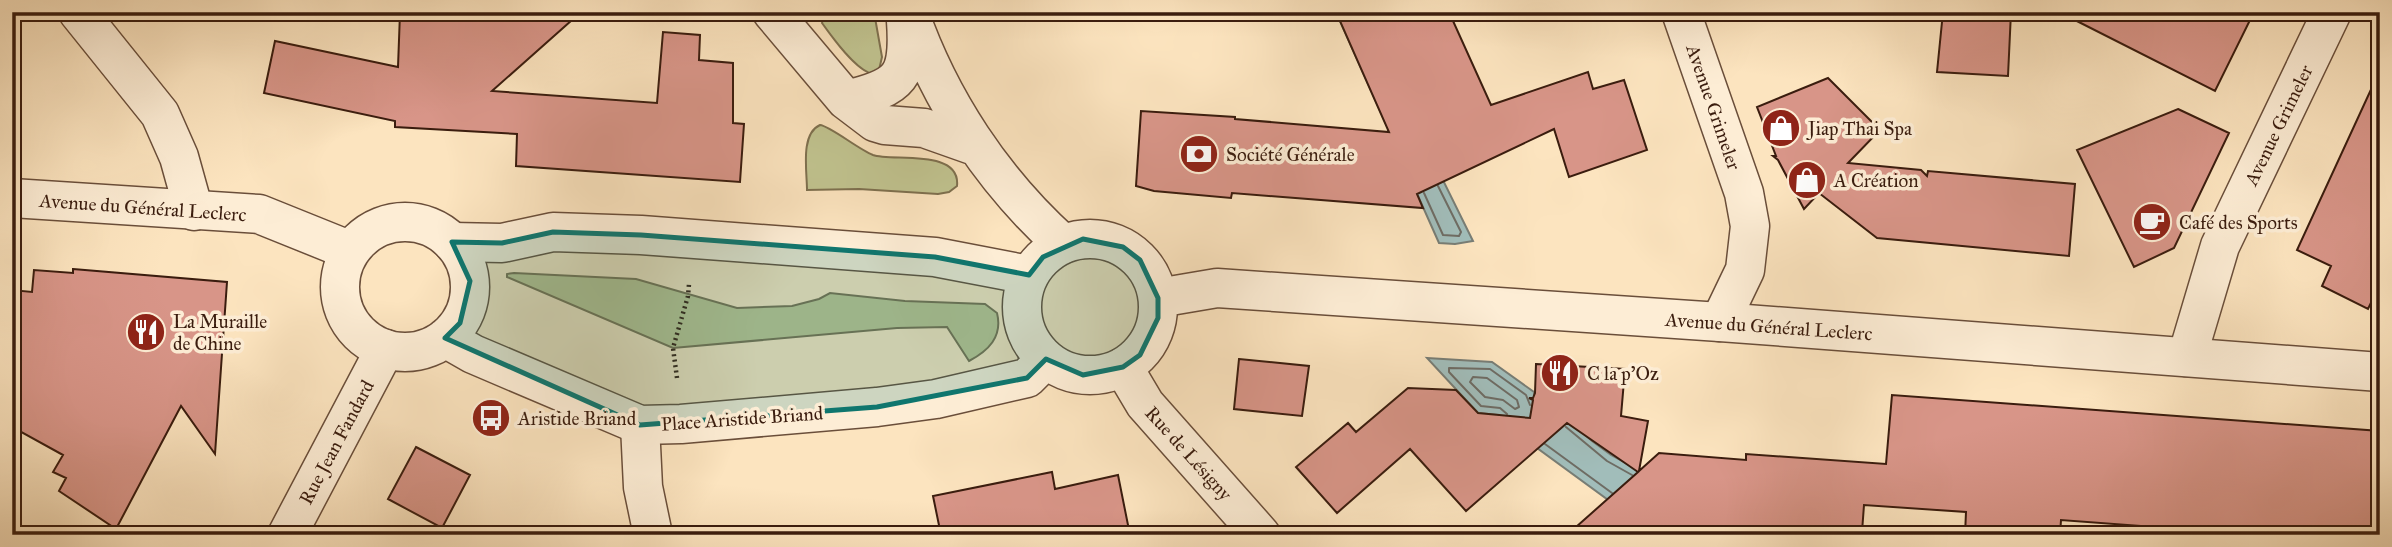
<svg xmlns="http://www.w3.org/2000/svg" width="2392" height="547" font-family="'IM FELL Great Primer',serif">
  <style>
    .green { fill: #c1c490; stroke: #7e704f; stroke-width: 2 }
    .water { fill: #a1bdba; stroke: #787d75; stroke-width: 2 }
    .lines { fill: none; stroke-linecap: round; stroke-linejoin: round }
    .shore { stroke: #6e6c64; stroke-width: 2 }
    .building { fill: #d89588; stroke: #3a1c0e; stroke-width: 2 }
    .minor-casing { stroke: #6a4e3a; stroke-width: 41 }
    .tertiary-casing { stroke: #6a4e3a; stroke-width: 41 }
    .path { stroke: #3a1c0e; stroke-width: 4.5; stroke-dasharray: 2 3.5; stroke-linecap: butt }
    .minor { stroke: #fdedd5; stroke-width: 38 }
    .tertiary { stroke: #fdedd5; stroke-width: 38 }
    .marked { fill: #0f766e; fill-opacity: 0.2; stroke: #0f766e; stroke-width: 5; stroke-linejoin: round }
    .labels { text-anchor: middle; stroke-width: 7; stroke-linejoin: round; paint-order: stroke }
    .street-label { font-size: 19px; fill: #3a1c0e; stroke: #fdedd5 }
    .poi-label { font-size: 19px; fill: #3a1c0e; stroke: #fdedd5; text-anchor: start }
  </style>
  <rect width="100%" height="100%" fill="#fce4bf"/>
  <filter id="stains"><feTurbulence type="fractalNoise" baseFrequency=".00286" numOctaves="4"/><feColorMatrix values="0 0 0 0 .2 0 0 0 0 .09 0 0 0 0 .02 0 0 0 .5 -.17"/></filter>
  <radialGradient id="worn" r=".72"><stop offset=".6" stop-color="#630" stop-opacity="0"/><stop offset="1" stop-color="#630" stop-opacity=".3"/></radialGradient>
  <!-- green -->
  <path class="green" d="M855,12h19l8,45 -3,13 -6,4c-17,-3 -41,-37 -51,-51l1,-4 20,-1z
    M820,125c10,1 38,24 53,30 19,7 88,-7 84,31l-8,6 -11,2 -79,-5 -52,1c0,-19 -7,-56 13,-65z
    M514,273l122,6 101,29 55,-2 27,-7 11,-6 75,8 80,3 12,9c6,24 -9,38 -28,48l-22,-34 -50,1 -224,20 -166,-71v-3z"/>
  <!-- water -->
  <path class="water" d="M1336,12h24l113,229 -18,3 -16,-1z
    M1427,358l65,4 42,30v8l15,2 43,39 19,14 28,15 76,65h-59l-138,-101 -20,-19 -20,-2z"/>
  <g class="lines">
    <!-- shore -->
    <path class="shore" d="M1424,193l19,42 16,1 2,-4 -23,-46
      M1473,377l14,1 30,22 2,7 -4,2 -12,-9 -18,-3 -15,-15z
      M1507,414l-7,-6 -19,-2 -32,-34v-4l41,1 36,26 4,10
      M1566,427l41,34 25,14
      M1545,444l67,49"/>
  </g>
  <!-- building -->
  <path class="building" d="M523,12h58l-89,79 165,12 6,-71 37,3 -1,25 34,3v60l11,1 -4,58 -224,-16 1,-32 -122,-7v-6l-131,-28 11,-52 123,26 2,-54 115,6z
    M1336,12h113l42,93 97,-33 5,17 31,-9 23,70 -78,27 -15,-48 -137,65 6,14 -191,-15 -1,5 -77,-7 -18,-5 5,-75 94,6v2l154,13z
    M1943,12h68l-3,64 -71,-4z
    M2059,12h195l-39,79z
    M2380,70v214l-12,25 -46,-23 9,-20 -34,-16z
    M1828,78l52,52 -32,33 73,7 6,6 1,-5 147,13 -6,72 -192,-18 -58,-45 -15,16 -26,-49 -5,-4h3l-19,-49z
    M2178,109l51,24 -55,115 -40,19 -57,-117z
    M73,269l154,13 -12,172 -34,-48 -65,123 -57,-38 7,-13 -13,-6 10,-17 -51,-28v-137l20,2 2,-22 39,3z
    M1239,359l70,7 -7,50 -68,-7z
    M1536,364l89,5 -4,47 27,5 -9,50 20,-18 87,7v-6l140,10 6,-69 488,36v104h-118l-201,-15 -1,15h-95l1,-23 -102,-7 -2,27 -89,-6 -1,9h-205l71,-63 -71,-49 -101,88 -56,-62 -73,64 -41,-46 52,-44 8,9 52,-44 48,2 22,23 52,5 3,-18 -4,-2h4l2,-5z
    M416,447l54,28 -28,53 -54,-29z
    M1052,472l3,17 63,-14 12,60h-189l-8,-39z"/>
  <g class="lines">
    <!-- minor casing -->
    <g class="minor-casing">
      <path id="minor" d="M78,12l82,102 19,43 15,54
        M772,12l74,88 29,22 10,3 39,3 51,18
        M909,12c31,89 84,169 154,232
        M1681,12l63,181 6,33 -5,44 -25,52
        M846,100c55,-13 64,-23 60,-79
        M452,242l50,1 51,-11 88,3 294,22 94,18
        M2187,357l33,-111 112,-234
        M1123,367l22,37 116,131
        M640,425l3,62 10,48
        M287,535l98,-186"/>
    </g>
    <!-- tertiary casing -->
    <g class="tertiary-casing">
      <path id="tertiary" d="M12,198l247,16 92,37
        M340 287a65 65 0 1 1 130 0a65 65 0 1 1-130 0Z
        M1022 307a68 68 0 1 1 136 0a68 68 0 1 1-136 0Z
        M1158,298l59,-10 503,34 660,50
        M445,338l28,16 167,71 41,-1 196,-17 59,-8 91,-21 19,-19"/>
    </g>
    <!-- path -->
    <path class="path" d="M677,378l-4,-30 15,-52 1,-12"/>
    <!-- minor -->
    <use href="#minor" class="minor"/>
    <!-- tertiary -->
    <use href="#tertiary" class="tertiary"/>
  </g>
  <!-- marked area -->
  <path class="marked" d="M553,232l88,3 294,22 94,18 14,-18 40,-18 40,8 17,13 18,38v20l-18,37 -17,12 -40,8 -37,-16 -19,19 -150,29 -237,18 -195,-87 15,-15 10,-42 -18,-39 50,1z"/>
  <!-- icons -->
  <defs>
    <g id="shop-disc" transform="scale(2.0125)"><circle r="9.5" fill="#8f2418" stroke="#fdedd5"/><path d="M-5-2.5h2.3a2.7 3.5 0 0 1 5.4 0H5L5.5 6h-11ZM-1.5-2.5h3a1.5 2.3 0 0 0-3 0Z" fill="#fff"/></g>
    <g id="bank-disc" transform="scale(2.0125)"><circle r="9.5" fill="#8f2418" stroke="#fdedd5"/><path d="M-6-4H6V4H-6ZM0-2.3a2.3 2.3 0 1 0 0 4.6a2.3 2.3 0 1 0 0-4.6Z" fill="#fff"/></g>
    <g id="cafe-disc" transform="scale(2.0125)"><circle r="9.5" fill="#8f2418" stroke="#fdedd5"/><path d="M-5.5-4.5H6V0H3Q3 3.5 0 3.5H-2.5Q-5.5 3.5-5.5 0ZM3-3.2v2h1.7v-2ZM-6 4.5H4V6H-6Z" fill="#fff"/></g>
    <g id="restaurant-disc" transform="scale(2.0125)"><circle r="9.5" fill="#8f2418" stroke="#fdedd5"/><path d="M-5-6h1v4h1v-4h1v4h1v-4h1v5L-1.5 .5V6h-2V.5L-5-1ZM5-6V6H3V1.5H1.5Q1.5-4 5-6Z" fill="#fff"/></g>
    <g id="bus-disc" transform="scale(2.0125)"><circle r="9.5" fill="#8f2418" stroke="#fdedd5"/><path d="M-5-6H5V4H4V6H2V4H-2V6H-4V4H-5ZM-3.5-4V0h7V-4ZM-3.5 1.2v1.5H-2V1.2ZM2 1.2v1.5H3.5V1.2Z" fill="#fff"/></g>
  </defs>
  <g fill-rule="evenodd">
    <use href="#shop-disc" x="1781" y="128"/>
    <use href="#bank-disc" x="1199" y="154"/>
    <use href="#shop-disc" x="1807" y="180"/>
    <use href="#cafe-disc" x="2152" y="222"/>
    <use href="#restaurant-disc" x="146" y="332"/>
    <use href="#restaurant-disc" x="1560" y="373"/>
    <use href="#bus-disc" x="491" y="418"/>
  </g>
  <g class="labels">
    <!-- street labels -->
    <g class="street-label">
      <text transform="translate(1714 107) rotate(71)" y="7">Avenue Grimeler</text>
      <text transform="translate(2278 125) rotate(-64)" y="7">Avenue Grimeler</text>
      <text transform="translate(143 207) rotate(4)" y="7">Avenue du Général Leclerc</text>
      <text transform="translate(1769 326) rotate(4)" y="7">Avenue du Général Leclerc</text>
      <text transform="translate(742 418) rotate(-4)" y="7">Place Aristide Briand</text>
      <text transform="translate(336 442) rotate(-62)" y="7">Rue Jean Fandard</text>
      <text transform="translate(1189 453) rotate(48)" y="7">Rue de Lésigny</text>
    </g>
    <!-- poi labels -->
    <g class="poi-label">
      <text x="1808" y="135">Jiap Thai Spa</text>
      <text x="1226" y="161">Société Générale</text>
      <text x="1834" y="187">A Création</text>
      <text x="2179" y="229">Café des Sports</text>
      <text x="173" y="328">La Muraille<tspan x="173" dy="22">de Chine</tspan></text>
      <text x="1587" y="380">C la p'Oz</text>
      <text x="518" y="425">Aristide Briand</text>
    </g>
  </g>
  <!-- margin -->
  <rect width="2392" height="547" fill="none" stroke="#fce4bf" stroke-width="42"/>
  <rect x="14" y="14" width="2364" height="519" fill="none" stroke="#3a1c0e" stroke-width="3.5"/>
  <rect x="21" y="21" width="2350" height="505" fill="none" stroke="#3a1c0e" stroke-width="2"/>
  <rect width="100%" height="100%" filter="url(#stains)"/>
  <rect width="100%" height="100%" fill="url(#worn)"/>
</svg>
